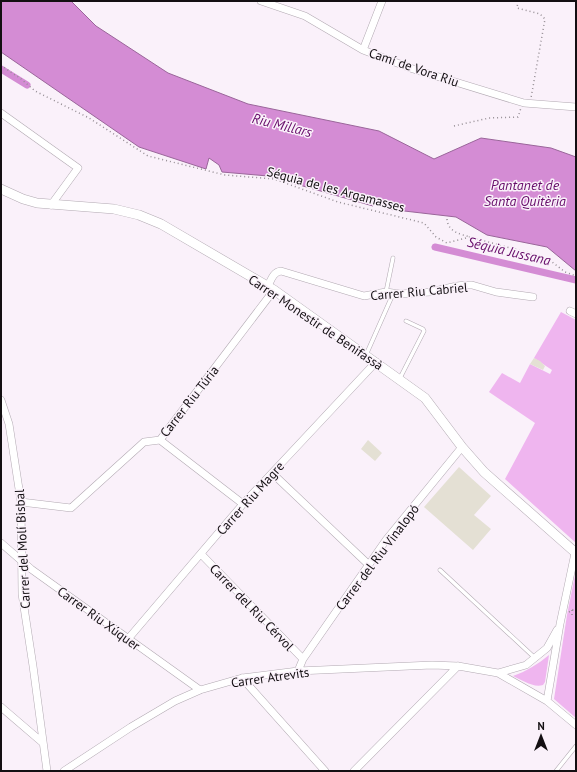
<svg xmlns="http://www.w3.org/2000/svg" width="577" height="772" font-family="'PT Sans',sans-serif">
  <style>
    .green { fill: #efb5ef }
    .water { fill: #d48cd4; stroke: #9a669a }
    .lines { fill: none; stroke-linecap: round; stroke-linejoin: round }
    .canal { stroke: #d48cd4; stroke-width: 7 }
    .building { fill: #e4e0d4 }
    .service-casing { stroke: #b2a9b2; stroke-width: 4.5 }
    .minor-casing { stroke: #b2a9b2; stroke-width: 8 }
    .tertiary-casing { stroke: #b2a9b2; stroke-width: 10 }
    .path { stroke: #958e94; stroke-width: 1.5; stroke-dasharray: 1 3; stroke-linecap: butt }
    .service { stroke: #fff; stroke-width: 3.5 }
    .minor { stroke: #fff; stroke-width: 7 }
    .tertiary { stroke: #fff; stroke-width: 9 }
    .labels { text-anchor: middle; stroke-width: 3; stroke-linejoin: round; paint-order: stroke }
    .street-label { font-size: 13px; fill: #130f12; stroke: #faf1fa }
    .water-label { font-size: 14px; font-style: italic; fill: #660c69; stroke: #faf1fa }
  </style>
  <rect width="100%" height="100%" fill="#faf1fa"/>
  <!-- green -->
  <path class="green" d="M561,312l15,8v223l-71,-64 30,-56 -46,-31 13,-19 18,10 10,-19 20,10 2,-4 -18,-12z
    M576,570v148l-22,-19 13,-84z
    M549,655l-4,27 -2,3c-10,3 -21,-5 -30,-9 14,-5 25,-12 36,-21z"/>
  <!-- water -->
  <path class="water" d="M1,1h70l25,25 72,47 80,31 131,27 55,28 47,-21 70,10 25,9v114l-29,-24 -60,-12 -31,-18 -69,-8 -4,-8h-5l-5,5 -105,-30 -46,-4 -3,-7 -10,-7 -3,11 -67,-22 -138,-95z"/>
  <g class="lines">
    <!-- canal -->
    <path class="canal" d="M1,69l26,16
      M435,247l141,33"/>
  </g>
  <!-- building -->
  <path class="building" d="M534,358l6,3 5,5 -2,4 -13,-6z
    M368,440l14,13 -7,8 -14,-12z
    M459,467l32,29 -17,19 17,14 -18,21 -49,-43z"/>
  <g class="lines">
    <!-- service casing -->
    <g class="service-casing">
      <path id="service" d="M386,292l7,-34
        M366,355l27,-61
        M400,378l24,-47 -1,-2 -17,-8
        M440,570l95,88
        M556,771l20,-25"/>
    </g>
    <!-- minor casing -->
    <g class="minor-casing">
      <path id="minor" d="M261,1l44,15 58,34 50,19 111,34 52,4
        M363,50l19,-49
        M1,113l77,55 -27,37
        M268,286c3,-6 5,-14 13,-15l83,25 22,-4 14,2 30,-2 27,-6 8,-1h7l24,7 37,5
        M570,311l6,3
        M1,400l8,24 12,78 1,92 11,72 14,105
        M160,440l83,64
        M272,473l97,92
        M21,502l50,6 73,-66 16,-2 114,-150
        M1,543l30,26 169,121
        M201,554l102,105
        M128,639l115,-135 133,-142
        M298,671l5,-12 83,-119 76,-93
        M498,673l28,-8 21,-17 10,-18
        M242,678l83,93
        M547,701l13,-77 15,-71
        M1,707l42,36
        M64,771l67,-44 44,-26 25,-11 42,-12 56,-7 134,-6 26,1 40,7 49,28 29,24
        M354,771l104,-105"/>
    </g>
    <!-- tertiary casing -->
    <g class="tertiary-casing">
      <path id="tertiary" d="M1,189l22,10 14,4 77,6 25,6 22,9 113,66 151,108 37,49 22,25 92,81"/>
    </g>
    <!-- path -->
    <path class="path" d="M518,1l-1,7 23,6 5,5 -14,79
      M1,65l11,8 8,5 15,13 54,27 59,38 77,19 49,4 64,23 86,21 12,14 11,6 23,-6 77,21 18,14 11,4
      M454,126l35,-8 29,-1 3,-9
      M447,219c1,13 13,15 23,18
      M572,610v5h4
      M569,612l7,-4"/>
    <!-- service -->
    <use href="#service" class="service"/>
    <!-- minor -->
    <use href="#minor" class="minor"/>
    <!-- tertiary -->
    <use href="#tertiary" class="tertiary"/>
  </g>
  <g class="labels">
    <!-- street labels -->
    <g class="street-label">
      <text transform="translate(414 67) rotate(19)" y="5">Camí de Vora Riu</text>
      <text transform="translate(336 189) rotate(15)" y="5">Séquia de les Argamasses</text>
      <text transform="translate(419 291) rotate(-5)" y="5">Carrer Riu Cabriel</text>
      <text transform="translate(316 322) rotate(34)" y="5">Carrer Monestir de Benifassà</text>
      <text transform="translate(189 401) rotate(-52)" y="5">Carrer Riu Túria</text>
      <text transform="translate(250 498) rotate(-48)" y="5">Carrer Riu Magre</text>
      <text transform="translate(22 549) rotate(-93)" y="5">Carrer del Molí Bisbal</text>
      <text transform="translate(377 557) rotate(-53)" y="5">Carrer del Riu Vinalopó</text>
      <text transform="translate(252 607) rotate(46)" y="5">Carrer del Riu Cérvol</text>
      <text transform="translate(99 618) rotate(36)" y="5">Carrer Riu Xúquer</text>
      <text transform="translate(270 677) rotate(-8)" y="5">Carrer Atrevits</text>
    </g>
    <!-- water labels -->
    <g class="water-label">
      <text transform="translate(282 125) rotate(14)" y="5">Riu Millars</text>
      <text x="525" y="190">Pantanet de<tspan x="525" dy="16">Santa Quitèria</tspan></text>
      <text transform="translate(509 251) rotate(13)" y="5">Séquia Jussana</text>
    </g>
  </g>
  <!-- border -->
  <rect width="577" height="772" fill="none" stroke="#130f12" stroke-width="4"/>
  <!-- north arrow -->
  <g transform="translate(541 736)" stroke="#faf1fa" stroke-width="3" paint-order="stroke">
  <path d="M0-3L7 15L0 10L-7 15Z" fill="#130f12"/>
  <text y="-6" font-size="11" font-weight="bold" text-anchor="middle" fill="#130f12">N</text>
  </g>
</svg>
